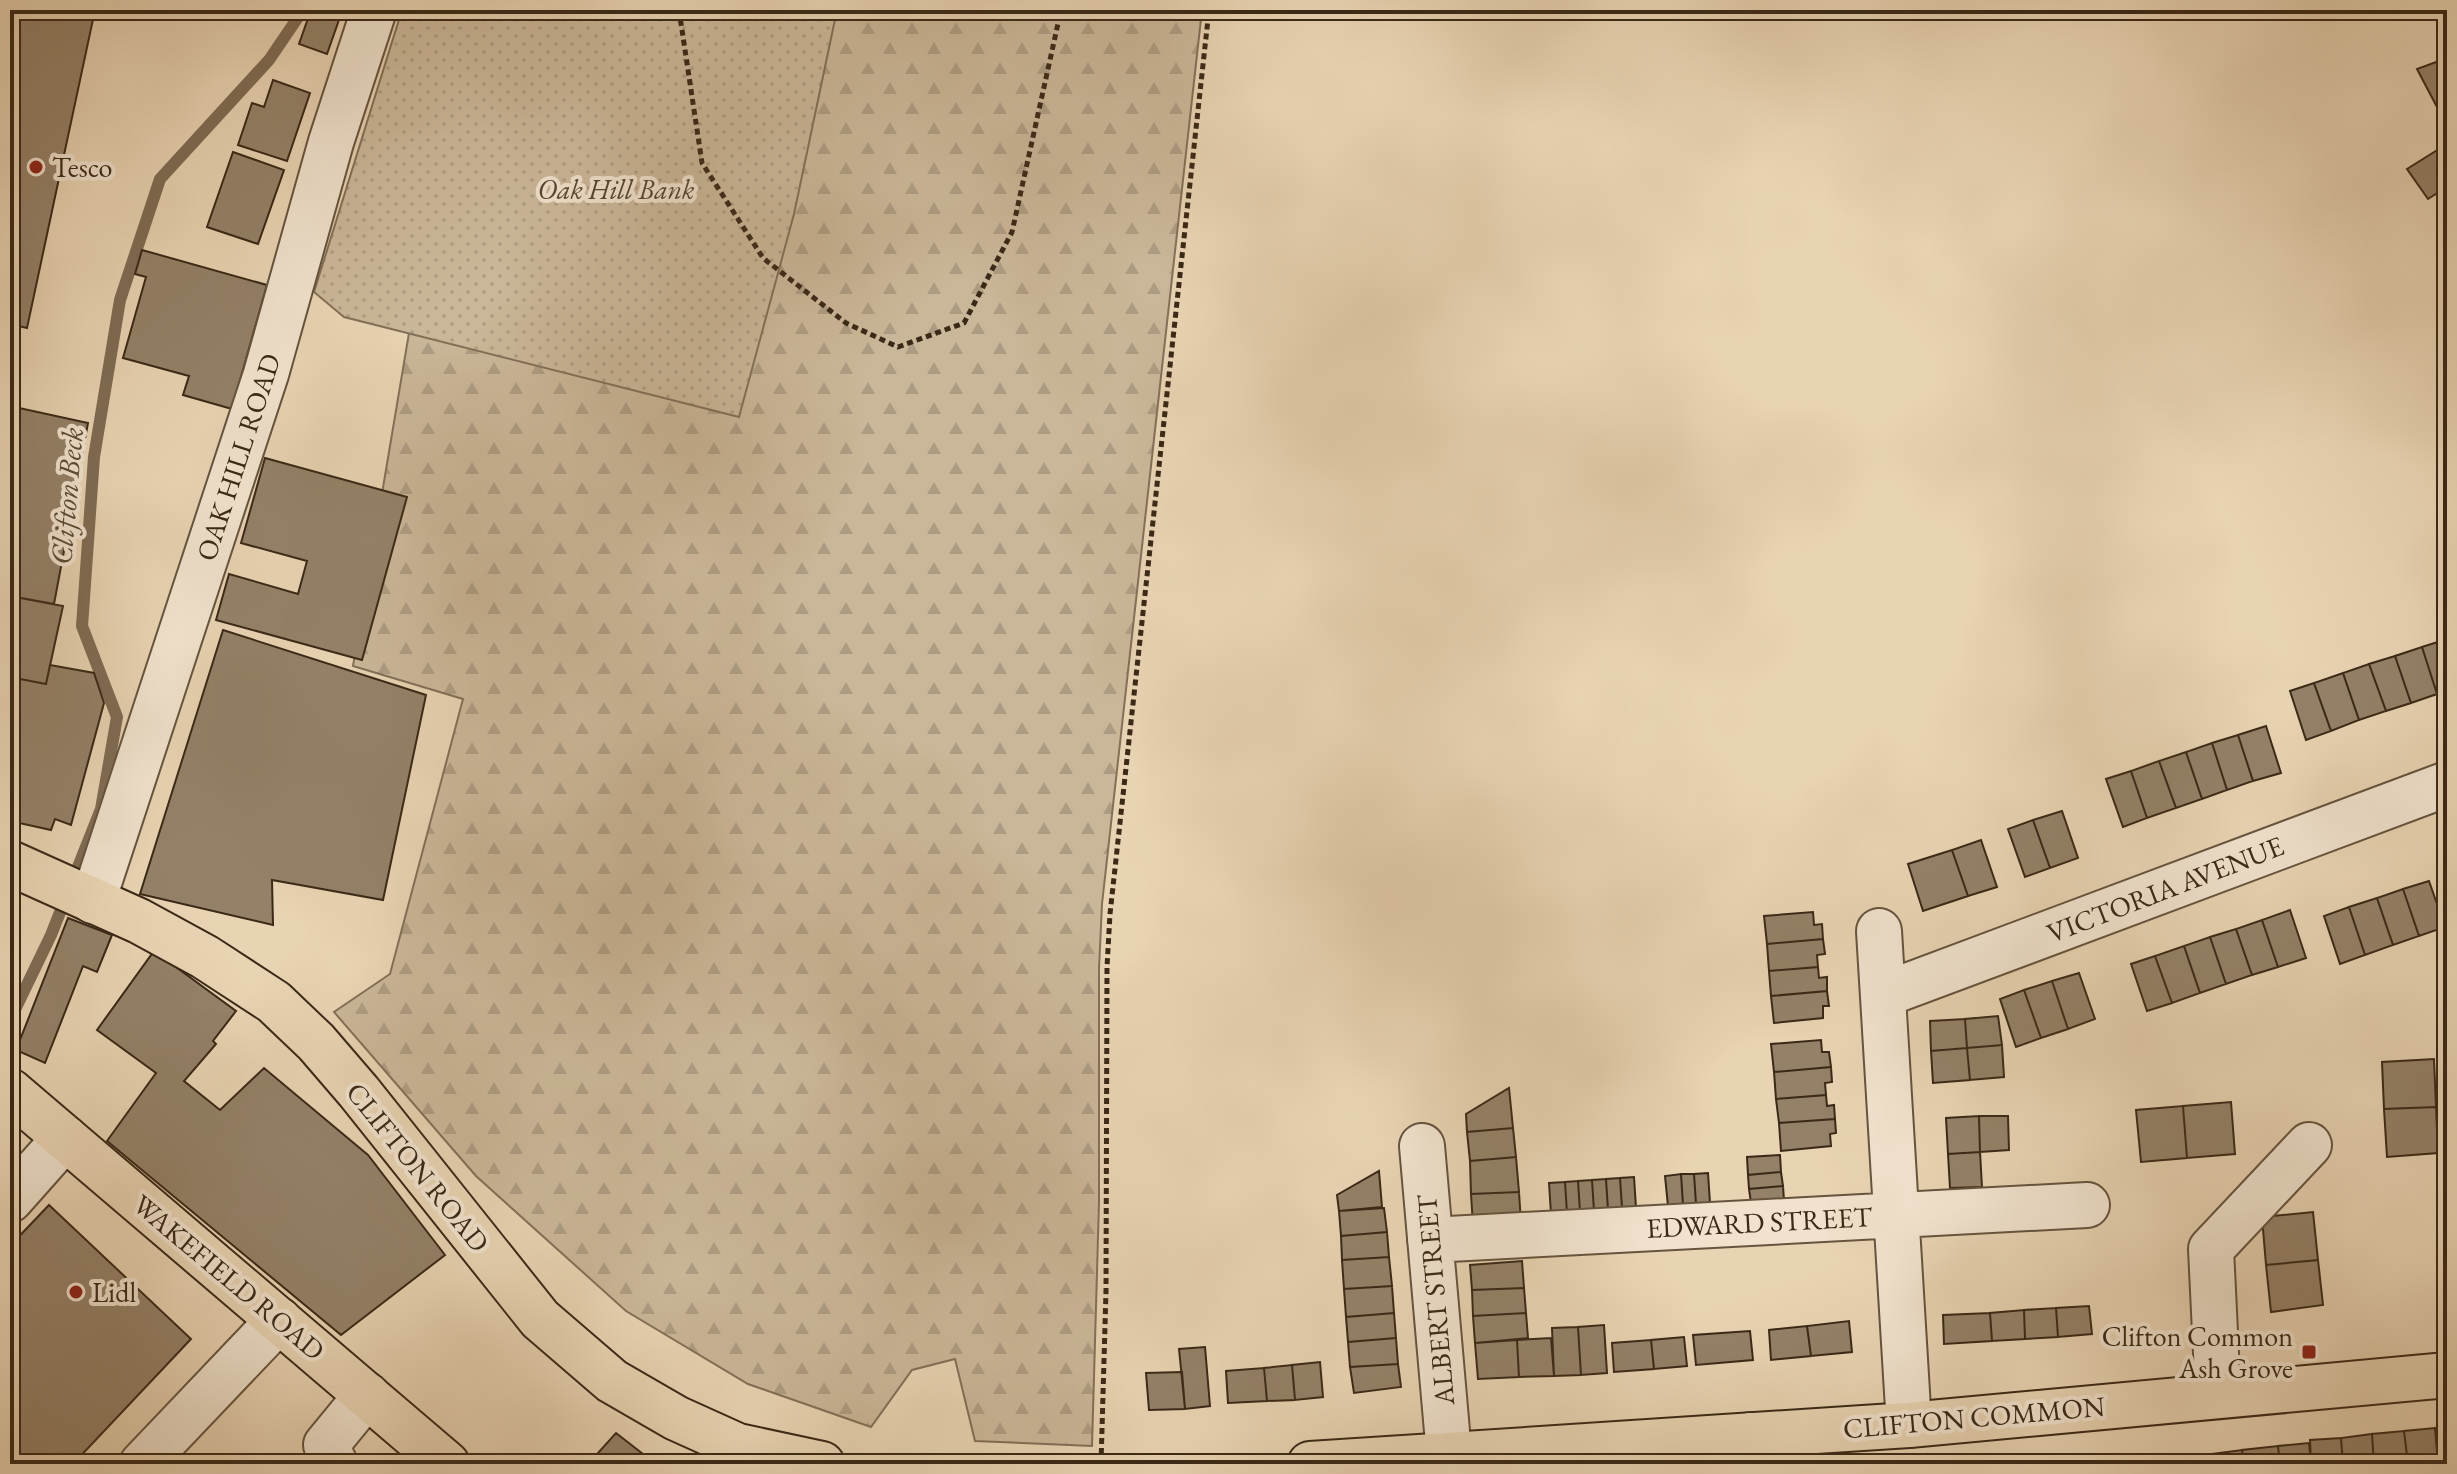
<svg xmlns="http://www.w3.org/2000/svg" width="2457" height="1474" font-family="'EB Garamond',serif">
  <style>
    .forest { fill: url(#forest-firs); stroke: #827058; stroke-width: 2 }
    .park { fill: url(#park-dots); stroke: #827058; stroke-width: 2 }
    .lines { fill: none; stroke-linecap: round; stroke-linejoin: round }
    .stream { stroke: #7f6c54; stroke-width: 12 }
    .building { fill: #948168; stroke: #3a2917; stroke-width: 2 }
    .minor-casing { stroke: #66543e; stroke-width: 48 }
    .major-casing { stroke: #3a2917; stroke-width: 48 }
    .path { stroke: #3a2917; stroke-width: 5; stroke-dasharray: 6 4; stroke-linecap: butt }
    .minor { stroke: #f0e2cd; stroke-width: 44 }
    .major { stroke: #e8d3b2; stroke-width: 44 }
    .poi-dot { fill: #8f2418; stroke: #f0e2cd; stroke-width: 3 }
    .labels { text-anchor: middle; stroke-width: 8; stroke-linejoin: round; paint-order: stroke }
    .poi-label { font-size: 28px; fill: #3a2917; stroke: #f0e2cd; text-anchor: start }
    .park-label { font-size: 28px; font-style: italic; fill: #574531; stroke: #f0e2cd }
    .street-label { font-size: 28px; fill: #3a2917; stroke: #f0e2cd }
    .water-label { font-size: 30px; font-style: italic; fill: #5c4b36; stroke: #f0e2cd }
  </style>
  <defs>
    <pattern id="forest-firs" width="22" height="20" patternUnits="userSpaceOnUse" patternTransform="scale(2)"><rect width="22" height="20" fill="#cab698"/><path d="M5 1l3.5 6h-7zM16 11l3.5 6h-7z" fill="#ae9c82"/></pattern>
    <pattern id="park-dots" width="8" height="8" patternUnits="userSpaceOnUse" patternTransform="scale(2)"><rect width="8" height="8" fill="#cab698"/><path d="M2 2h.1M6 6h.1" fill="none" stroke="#ae9c82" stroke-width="1.8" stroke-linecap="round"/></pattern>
  </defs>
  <rect width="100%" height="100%" fill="#e8d3b2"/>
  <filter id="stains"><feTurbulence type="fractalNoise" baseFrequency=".0025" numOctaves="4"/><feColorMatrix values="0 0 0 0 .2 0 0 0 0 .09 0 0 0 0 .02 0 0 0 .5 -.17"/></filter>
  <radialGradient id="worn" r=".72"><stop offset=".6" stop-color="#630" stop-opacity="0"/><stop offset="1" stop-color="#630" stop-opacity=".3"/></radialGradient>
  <!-- forest -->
  <path class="forest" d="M514,10h688l-100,894 -3,65v233l-7,244 -117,-5 -20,-82 -43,11 -41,57 -123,-43 -122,-73 -150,-135 -142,-164 56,-38 73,-275 -110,-33 56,-333z"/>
  <!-- park -->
  <path class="park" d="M402,10h435l-43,204 -55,203 -395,-100 -30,-25z"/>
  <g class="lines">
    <!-- stream -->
    <path class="stream" d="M10,1020l41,-85 50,-126 16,-92 -35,-91 12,-169 26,-157 40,-121 109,-119 34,-50"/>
  </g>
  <!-- building -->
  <path class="building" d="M10,10h85l-68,318 -17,-4z
    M311,10l29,7 -13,37 -28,-10z
    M2447,58v68l-30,-57z
    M273,80l37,13 -23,68 -49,-16 14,-42 12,4z
    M2447,144v43l-19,12 -21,-30z
    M233,152l51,18 -26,74 -51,-17z
    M142,250l125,35 -35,124 -49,-14 6,-19 -66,-18 23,-81 -11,-3z
    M10,406l78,17 -34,181 -44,-8z
    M265,458l142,39 -45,163 -146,-40 13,-46 69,20 9,-33 -66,-18z
    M10,596l53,10 -17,78 -36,-7z
    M223,630l203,65 -43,205 -111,-20 1,45 -133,-31z
    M2447,639v52l-10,3 -15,-47z
    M2422,647l15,47 -26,9 -16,-47z
    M2395,656l16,47 -25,8 -17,-47z
    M2369,664l17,47 -27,9 -16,-47z
    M50,665l44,8 10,30 -33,122 -16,-6 -4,11 -41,-9v-144l36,7z
    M2343,673l16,47 -28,11 -17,-48z
    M2314,683l17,48 -25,9 -16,-49z
    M2266,726l15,47 -28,8 -15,-46z
    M2238,735l15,46 -26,9 -15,-47z
    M2212,743l15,47 -25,9 -16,-47z
    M2186,752l16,47 -26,9 -17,-47z
    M2159,761l17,47 -29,10 -16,-47z
    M2131,771l16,47 -24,9 -17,-48z
    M2062,811l16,47 -28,10 -17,-48z
    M2033,820l17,48 -25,9 -17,-48z
    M1981,840l16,47 -29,9 -16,-46z
    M1952,850l16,46 -45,15 -15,-47z
    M2429,881l16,46 -26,9 -16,-47z
    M2403,889l16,47 -26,9 -16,-47z
    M2377,898l16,47 -28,10 -16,-48z
    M2349,907l16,48 -25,9 -16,-48z
    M2290,910l16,48 -28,9 -16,-47z
    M1813,912l1,13 8,-1 1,15 -56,5 -3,-28z
    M68,918l44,17 -15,37 -14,-6 -38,97 -29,-13z
    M2262,920l16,47 -26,8 -16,-46z
    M2236,929l16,46 -26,9 -16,-47z
    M2210,937l16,47 -26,9 -16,-47z
    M1823,939l2,15 -8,1 1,12 -49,4 -2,-27z
    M2184,946l16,47 -28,10 -17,-47z
    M154,951l82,60 -23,30 3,3 -32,37 36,29 44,-42 104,87 77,100 -104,80 -234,-194 49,-68 -59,-43z
    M2155,956l17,47 -25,8 -16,-47z
    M1818,967l1,11 8,-1v14l-56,5 -2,-25z
    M2079,973l16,46 -27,10 -16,-48z
    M2052,981l16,48 -27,9 -17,-48z
    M2024,990l17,48 -25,9 -16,-48z
    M1827,991l2,15h-6v12l-49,5 -3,-27z
    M1998,1016l4,29 -35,3 -2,-29z
    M1965,1019l2,29 -36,3 -1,-30z
    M1821,1040l1,12h7l2,15 -57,5 -3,-28z
    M2002,1045l2,32 -34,3 -3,-32z
    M1967,1048l3,32 -37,3 -2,-32z
    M2434,1059l2,48 -52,2 -2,-47z
    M1831,1067l1,15 -7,1 1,12 -50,4 -2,-27z
    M1509,1088l4,40 -46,4 -1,-18z
    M1826,1095l1,11 7,-1 1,14 -56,4 -3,-24z
    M2231,1102l4,52 -48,4 -4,-52z
    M2183,1106l4,52 -46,4 -5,-52z
    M2436,1107l2,46 -51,4 -3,-48z
    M1979,1116h29l1,34 -29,2z
    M1979,1116l1,36 -32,2 -2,-36z
    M1835,1119l1,14 -6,1 1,12 -50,5 -2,-28z
    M1513,1128l3,29 -46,4 -3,-29z
    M1980,1152l2,35 -32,1 -2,-34z
    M1780,1155l1,17 -33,3 -1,-18z
    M1516,1157l3,35 -48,2 -1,-33z
    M1379,1171l3,36 -43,4 -2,-16z
    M1781,1172l2,14 -34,3 -1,-14z
    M1708,1173l2,30 -14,1 -2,-30z
    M1681,1174h13l2,30 -13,1z
    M1681,1174l2,31 -15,1 -3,-30z
    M1634,1177l2,31h-14l-2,-30z
    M1620,1178l2,30 -14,2 -2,-31z
    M1606,1179l2,31 -14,1 -2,-31z
    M1592,1180l2,31 -14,1 -2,-31z
    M1578,1181l2,31 -13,1 -2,-31z
    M1565,1182l2,31 -16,1 -2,-31z
    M1783,1186l1,14 -33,3 -2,-14z
    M1519,1192l2,31 -48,2 -2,-31z
    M49,1205l142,134 -118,125h-63v-218z
    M1384,1208l3,24 -46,4 -2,-25z
    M2313,1212l5,48 -52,5 -4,-48z
    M1387,1232l2,25 -47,3 -1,-24z
    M1389,1257l3,29 -48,3 -2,-29z
    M2318,1260l5,45 -52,7 -5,-47z
    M1522,1261l2,27 -52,2 -2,-25z
    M1392,1286l2,27 -48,4 -2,-28z
    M1524,1288l2,25 -53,3 -1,-26z
    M2089,1306l3,28 -34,3 -2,-29z
    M2056,1308l2,29 -33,2 -1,-29z
    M2024,1310l1,29 -33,2 -2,-28z
    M1394,1313l2,25 -48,4 -2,-25z
    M1526,1313l2,25 -53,5 -2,-27z
    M1990,1313l2,28 -48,3 -1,-29z
    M1849,1321l3,31 -41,4 -4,-30z
    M1604,1325l3,48 -26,2 -3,-48z
    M1807,1326l4,30 -40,4 -2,-30z
    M1578,1327l3,48 -27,1 -2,-48z
    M1750,1331l3,29 -57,5 -3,-30z
    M1684,1337l3,29 -33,3 -3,-29z
    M1396,1338l2,26 -48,3 -2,-25z
    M1551,1338l3,38 -35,1 -2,-37z
    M1517,1340l2,37 -41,2 -3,-36z
    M1651,1340l3,29 -40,3 -2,-29z
    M1205,1347l5,59 -25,3 -6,-60z
    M1320,1362l3,35 -28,3 -3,-35z
    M1398,1364l3,23 -47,6 -4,-26z
    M1292,1365l3,35 -28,1 -3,-33z
    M1264,1368l3,33 -39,2 -2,-32z
    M1182,1372l3,37 -36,1 -3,-37z
    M2447,1427v37h-9l-3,-36z
    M2435,1428l3,36h-30l-4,-33z
    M2404,1431l4,33h-34l-2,-30z
    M616,1433l36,28 4,-6 11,9h-79z
    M2372,1434l2,30h-31l-2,-26z
    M2341,1438l2,26h-32l-1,-24z
    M2309,1443l2,21h-31l-2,-18z
    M2278,1446l2,18h-36l-2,-14z
    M2242,1450l2,14h-48l-1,-8z"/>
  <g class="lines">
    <!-- minor casing -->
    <g class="minor-casing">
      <path id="minor" d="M93,901l173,-527 65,-232 43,-132
        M1879,931l30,494
        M1883,995l564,-211
        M1422,1146l27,308
        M10,1200l55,-62
        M1430,1240l657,-35
        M2218,1395l-7,-146 98,-104
        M1751,1435l10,22 9,7
        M142,1464l137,-144
        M335,1464l-9,-19 41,-50"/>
    </g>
    <!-- major casing -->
    <g class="major-casing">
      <path id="major" d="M10,863l129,58 66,36 69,45 42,40 43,50 181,227 72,62 64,37 62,28 84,18
        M10,1091l437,373
        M1310,1464l599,-39 538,-50"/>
    </g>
    <!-- path -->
    <path class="path" d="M679,10l23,153 61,95 83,65 52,24 66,-24 48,-91 49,-222
      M1101,1464l5,-173 1,-324 3,-53 99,-904"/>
    <!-- minor -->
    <use href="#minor" class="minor"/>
    <!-- major -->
    <use href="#major" class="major"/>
  </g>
  <!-- markers -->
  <g class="poi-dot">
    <circle cx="36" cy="167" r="8"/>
    <circle cx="76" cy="1292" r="8"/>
    <rect x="2301" y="1344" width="16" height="16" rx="4"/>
  </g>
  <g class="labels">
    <!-- poi labels -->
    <g class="poi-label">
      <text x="52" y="177">Tesco</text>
      <text x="92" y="1302">Lidl</text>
      <text x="2293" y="1346" text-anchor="end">Clifton Common<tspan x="2293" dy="32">Ash Grove</tspan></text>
    </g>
    <!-- park labels -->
    <g class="park-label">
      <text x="616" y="199">Oak Hill Bank</text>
    </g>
    <!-- street labels -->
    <g class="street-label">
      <text transform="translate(238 457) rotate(-72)" y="10">OAK HILL ROAD</text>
      <text transform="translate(2165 889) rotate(-21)" y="10">VICTORIA AVENUE</text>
      <text transform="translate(418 1167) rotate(51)" y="10">CLIFTON ROAD</text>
      <text transform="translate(1759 1222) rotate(-3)" y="10">EDWARD STREET</text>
      <text transform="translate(229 1277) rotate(40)" y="10">WAKEFIELD ROAD</text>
      <text transform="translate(1435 1300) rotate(-95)" y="10">ALBERT STREET</text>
      <text transform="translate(1974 1417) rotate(-5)" y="10">CLIFTON COMMON</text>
    </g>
    <!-- water labels -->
    <g class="water-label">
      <text transform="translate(67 496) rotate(-85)" y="10">Clifton Beck</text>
    </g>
  </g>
  <!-- margin -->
  <rect width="2457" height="1474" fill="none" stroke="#e8d3b2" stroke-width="40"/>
  <rect x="12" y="12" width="2433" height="1450" fill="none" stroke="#3a2917" stroke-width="4"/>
  <rect x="20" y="20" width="2417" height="1434" fill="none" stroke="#3a2917" stroke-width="2"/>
  <rect width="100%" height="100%" filter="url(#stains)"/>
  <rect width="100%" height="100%" fill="url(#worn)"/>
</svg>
